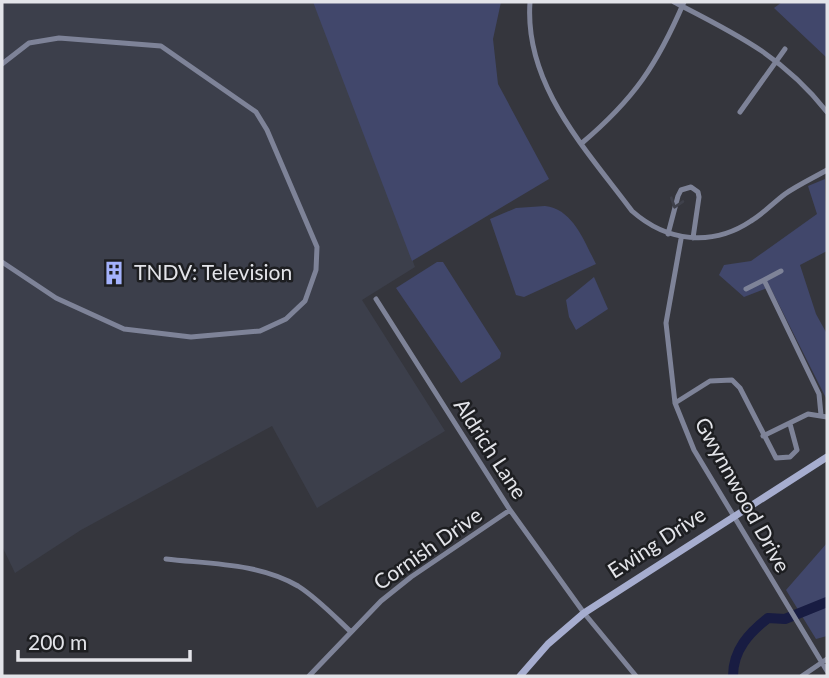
<svg xmlns="http://www.w3.org/2000/svg" width="829" height="678" font-family="Lato,sans-serif">
  <style>
    .built { fill: #3c3f4b }
    .green { fill: #41476b }
    .lines { fill: none; stroke-linecap: round; stroke-linejoin: round }
    .river { stroke: #181c42; stroke-width: 10 }
    .street { stroke: #7e8398; stroke-width: 5 }
    .secondary { stroke: #a6adcf; stroke-width: 7 }
    .oneway { stroke: #3f414b }
    .labels { text-anchor: middle; stroke-width: 5; stroke-linejoin: round; paint-order: stroke }
    .poi-label { font-size: 21px; fill: #e3e4e9; stroke: #1d1e21; text-anchor: start }
    .street-label { font-size: 21px; fill: #e3e4e9; stroke: #1d1e21 }
  </style>
  <rect width="100%" height="100%" fill="#35363d"/>
  <!-- built -->
  <path class="built" d="M2,2h311l43,100 59,165 -53,33 83,131 -128,77 -45,-82 -191,104 -66,43 -13,-27z"/>
  <!-- green -->
  <path class="green" d="M313,2h188l-8,37 5,45 51,95 -137,82z
    M782,2h45v56l-53,-50z
    M825,179l2,72 -27,14 16,49 11,20v66l-57,-113 -26,10 -25,-22 5,-10 27,-4 66,-47 -9,-28z
    M545,206c28,3 39,35 51,58l-72,33 -8,-2 -26,-76 26,-11z
    M437,262h6l58,91 -1,5 -39,25 -65,-95z
    M594,277l14,32 -32,21 -7,-13 -3,-17z
    M827,543v93l-11,3 -30,-49z"/>
  <g class="lines">
    <!-- river -->
    <path class="river" d="M733,676c0,-26 16,-43 35,-58l17,1 42,-17"/>
    <!-- street -->
    <path class="street" d="M530,2c-6,83 56,147 102,209 35,31 80,36 119,10 12,-7 22,-18 34,-27 13,-9 28,-16 42,-24
      M674,2c62,32 109,54 153,110
      M2,64l27,-21 30,-5 102,8 95,66 11,18 50,117 -1,23 -11,31 -19,18 -26,12 -69,6 -67,-8 -68,-31 -54,-36
      M740,112l45,-63
      M582,143c52,-44 75,-78 102,-141
      M668,234l10,-38 3,-6 10,-3 7,5 1,5 -6,41
      M681,239l-15,84 9,80 19,47 133,221
      M781,271l-17,9 55,114 2,21
      M746,289l18,-9
      M376,299l134,211 74,103 52,63
      M675,403l35,-22 22,-1 8,8 36,70 14,-1 7,-7 -7,-26
      M763,436l45,-22 19,3
      M166,559c43,5 93,4 132,27 19,12 36,30 53,46
      M309,676l72,-75 30,-24 99,-67
      M802,676l25,-17"/>
    <!-- secondary -->
    <path class="secondary" d="M520,676l28,-32 36,-31 243,-156"/>
  </g>
  <!-- one-way arrows -->
  <defs><path id="oneway-chevron" d="M-2-3.5L2.5 0L-2 3.5" fill="none" stroke-width="1.6" stroke-linecap="round" stroke-linejoin="round" transform="scale(1.75)"/></defs>
  <use class="oneway" href="#oneway-chevron" transform="translate(676 203) rotate(108)"/>
  <!-- icons -->
  <defs>
    <g id="building-bare" transform="scale(1.89)"><path d="M-4-6H4V6H1V3H-1V6H-4ZM-2.5-4.3h1.7v1.8h-1.7ZM.8-4.3h1.7v1.8H.8ZM-2.5-1h1.7V.8h-1.7ZM.8-1h1.7V.8H.8Z" fill="#a4b2fc" stroke="#1d1e21" stroke-width="2.5" paint-order="stroke"/></g>
  </defs>
  <g fill-rule="evenodd">
    <use href="#building-bare" x="114" y="273"/>
  </g>
  <g class="labels">
    <!-- poi labels -->
    <g class="poi-label">
      <text x="134" y="280">TNDV: Television</text>
    </g>
    <!-- street labels -->
    <g class="street-label">
      <text transform="translate(490 449) rotate(57)" y="7">Aldrich Lane</text>
      <text transform="translate(742 495) rotate(61)" y="7">Gwynnwood Drive</text>
      <text transform="translate(657 543) rotate(-33)" y="7">Ewing Drive</text>
      <text transform="translate(428 549) rotate(-35)" y="7">Cornish Drive</text>
    </g>
  </g>
  <!-- border -->
  <rect width="829" height="678" fill="none" stroke="#e3e4e9" stroke-width="7"/>
  <!-- scale -->
  <path d="M18 650v10h172v-10" fill="none" stroke="#e3e4e9" stroke-width="3.5"/>
  <text x="28" y="650" font-size="21" fill="#e3e4e9" stroke="#1d1e21" stroke-width="5" paint-order="stroke">200 m</text>
</svg>
